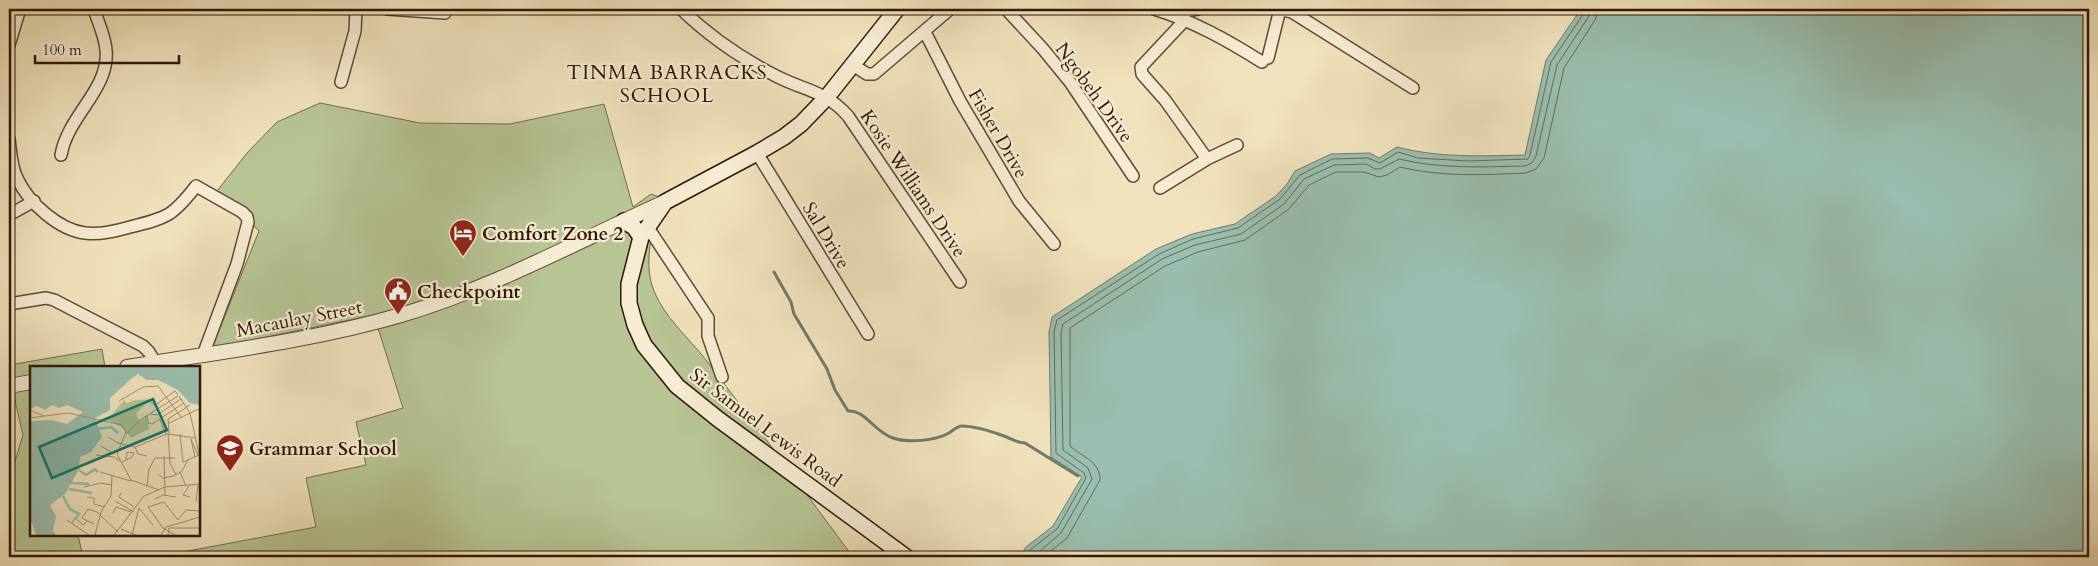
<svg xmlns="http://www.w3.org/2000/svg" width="2098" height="566" font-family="Cardo,serif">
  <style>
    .green { fill: #b7c493; stroke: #746e4c }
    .water { fill: #9abeaf; stroke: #707b6b }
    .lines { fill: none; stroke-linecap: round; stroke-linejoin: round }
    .shore { stroke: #656a5a; stroke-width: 1 }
    .stream { stroke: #707b6b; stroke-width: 3 }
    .minor-casing { stroke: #604a34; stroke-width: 14 }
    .tertiary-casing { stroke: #604a34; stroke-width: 16 }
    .secondary-casing { stroke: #301706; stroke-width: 18 }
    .minor { stroke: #f5ecd3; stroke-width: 11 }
    .tertiary { stroke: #f5ecd3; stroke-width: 14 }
    .secondary { stroke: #f5ecd3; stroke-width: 15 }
    .labels { text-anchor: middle; stroke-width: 4.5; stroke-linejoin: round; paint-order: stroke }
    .street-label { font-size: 19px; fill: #301706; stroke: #f5ecd3 }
    .poi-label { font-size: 19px; font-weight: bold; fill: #301706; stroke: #f5ecd3; text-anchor: start }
    .neighbourhood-label { font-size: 20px; letter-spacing: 1px; fill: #301706; stroke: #f5ecd3 }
    .inset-river { fill: none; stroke: #9abeaf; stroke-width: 2.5 }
    .inset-road { fill: none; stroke: #a39173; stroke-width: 1 }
    .view { fill: #0f766e; fill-opacity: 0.15; stroke: #0f766e; stroke-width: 2.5 }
    .inset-edge { fill: none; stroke: #301706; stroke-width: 2.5 }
  </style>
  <rect width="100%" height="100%" fill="#f0e2bc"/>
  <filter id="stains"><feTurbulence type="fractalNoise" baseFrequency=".004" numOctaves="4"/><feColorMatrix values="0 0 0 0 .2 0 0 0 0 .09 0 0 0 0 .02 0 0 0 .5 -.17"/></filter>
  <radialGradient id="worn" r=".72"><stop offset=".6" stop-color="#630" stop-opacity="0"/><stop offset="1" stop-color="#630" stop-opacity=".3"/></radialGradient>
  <!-- green -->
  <path class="green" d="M320,103l100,20 90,1 94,-20 29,103 18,-13 9,3c-6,29 -18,65 -6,94 11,27 34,46 52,69 50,65 98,131 147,197h-697l160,-30 -10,-49 60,-13 -10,-43 47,-14 -29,-93 -162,33 47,-117 -42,-40 30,-38 30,-31z
    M102,349l3,18h-74v168h47l5,22h-74v-76l14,-46 -14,-60v-10z"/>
  <!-- water -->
  <path class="water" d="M1581,9h508v548h-1069l6,-10 27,-21 29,-49 -31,-20 -2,-125 3,-15 104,-68 36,-15 43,-10 41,-28 11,-12 8,-13 36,-17 39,-1 9,5 18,-11c42,11 85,9 128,8l21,-95z"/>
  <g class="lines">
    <!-- shore -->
    <path class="shore" d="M1026,557l4,-7 27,-21 29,-51 -2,-5 -28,-20 -2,-121 3,-12 102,-66 34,-15 45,-11 42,-29 20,-24 32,-16 36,-1 12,5 18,-11 20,6 50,3 60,-2 2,-4 21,-93 33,-49v-4
      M1033,557l28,-24 31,-54 -4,-11 -25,-18 -2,-117 2,-9 99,-65 33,-14 46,-11 43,-30 20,-25 30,-14 32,-1 9,5h5l19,-10c41,10 84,8 126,7l7,-3 4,-7 21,-91 32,-49 2,-7
      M1043,557l24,-19 33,-58c0,-19 -18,-23 -30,-34v-118l95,-62 33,-14 47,-12 44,-31 20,-24 27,-13h28l15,5 8,-2 13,-8c41,10 84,8 126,6l10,-4 8,-11 20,-90 31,-48 3,-11"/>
    <!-- stream -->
    <path class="stream" d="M774,272l17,30 3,12 33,55 8,21 13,21c17,-2 26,21 45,27 15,5 42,3 56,-5 5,-3 8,-7 13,-7 11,0 31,6 42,10 8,3 13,7 21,7l53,33"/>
    <!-- minor casing -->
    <g class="minor-casing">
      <path id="minor" d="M387,9l58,4
        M681,9c29,28 61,50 97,68 28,14 48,14 70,39l112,166
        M1006,9l37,40 27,33 63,94
        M1154,9c39,12 73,31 108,53
        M1277,9l15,3 121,76
        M1172,13l26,-4
        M1185,20l-44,47 1,7 23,26 42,59
        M925,32l35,69 59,100 35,43
        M9,45l11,-36
        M1268,58l12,-49
        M853,65l14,9h7l76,-65
        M341,82l14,-51 1,-22
        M9,139c2,14 2,29 9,41 11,23 41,50 67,53 16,2 30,-2 45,-6 37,-9 43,-11 66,-41l46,26 5,5 1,5 -11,42 -34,91
        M757,153l111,181
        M61,155c7,-40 49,-66 45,-105 -1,-14 -8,-28 -12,-41
        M1160,188l47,-29 30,-14
        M9,215l25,-14
        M647,226l61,92v18l14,41
        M9,304l37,-6 8,2 89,46 6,6 6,10"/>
    </g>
    <!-- tertiary casing -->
    <g class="tertiary-casing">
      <path id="tertiary" d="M127,367c91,-15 185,-26 274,-52 92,-27 177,-74 264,-113
        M9,386l22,-4"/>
    </g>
    <!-- secondary casing -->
    <g class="secondary-casing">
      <path id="secondary" d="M897,9l-70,88 -26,27 -17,13 -27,16 -92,49 -24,35 -12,47v19l6,22 9,20 33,41 41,33 188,138
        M624,221l10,6 7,10"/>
    </g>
    <!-- minor -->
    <use href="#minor" class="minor"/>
    <!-- tertiary -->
    <use href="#tertiary" class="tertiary"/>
    <!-- secondary -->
    <use href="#secondary" class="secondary"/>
  </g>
  <!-- icons -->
  <defs>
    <g id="hotel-pin" transform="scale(1.4375)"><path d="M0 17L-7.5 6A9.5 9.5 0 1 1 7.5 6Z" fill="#8f2418" stroke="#f5ecd3"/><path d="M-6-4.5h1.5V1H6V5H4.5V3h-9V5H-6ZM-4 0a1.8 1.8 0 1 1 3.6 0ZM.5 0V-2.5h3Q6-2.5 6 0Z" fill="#fff"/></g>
    <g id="civic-pin" transform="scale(1.4375)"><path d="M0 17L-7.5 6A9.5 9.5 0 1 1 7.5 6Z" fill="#8f2418" stroke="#f5ecd3"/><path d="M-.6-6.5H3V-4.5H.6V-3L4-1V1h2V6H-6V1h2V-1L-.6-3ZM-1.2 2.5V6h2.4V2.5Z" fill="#fff"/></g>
    <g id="school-pin" transform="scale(1.4375)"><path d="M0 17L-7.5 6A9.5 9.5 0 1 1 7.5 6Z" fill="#8f2418" stroke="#f5ecd3"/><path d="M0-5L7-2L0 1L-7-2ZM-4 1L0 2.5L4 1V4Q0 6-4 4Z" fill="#fff"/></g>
  </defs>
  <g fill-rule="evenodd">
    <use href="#hotel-pin" x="463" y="233"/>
    <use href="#civic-pin" x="398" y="291"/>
    <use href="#school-pin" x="230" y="448"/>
  </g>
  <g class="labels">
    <!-- street labels -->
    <g class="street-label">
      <text transform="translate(1095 92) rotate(54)" y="7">Ngobeh Drive</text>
      <text transform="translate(999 133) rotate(60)" y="7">Fisher Drive</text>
      <text transform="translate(914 183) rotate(56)" y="7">Kosie Williams Drive</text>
      <text transform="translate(827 235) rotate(59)" y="7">Sal Drive</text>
      <text transform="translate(299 318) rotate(-11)" y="7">Macaulay Street</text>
      <text transform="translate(766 427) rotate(37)" y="7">Sir Samuel Lewis Road</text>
    </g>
    <!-- poi labels -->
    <g class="poi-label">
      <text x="482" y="240">Comfort Zone 2</text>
      <text x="417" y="298">Checkpoint</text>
      <text x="249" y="455">Grammar School</text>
    </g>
    <!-- neighbourhood labels -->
    <g class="neighbourhood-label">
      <text x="667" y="79">TINMA BARRACKS<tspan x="667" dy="23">SCHOOL</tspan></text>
    </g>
  </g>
  <!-- overview -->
  <g transform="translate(30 366)">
    <rect width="170" height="170" fill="#f0e2bc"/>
    <path d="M124,33l4,11 -9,-9 -13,12 3,8 8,-5 2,13 -18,9 -8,-10 -18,-10 6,-2 13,-16 3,3 8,-3z" fill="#b7c493"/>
    <path d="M0,1h170v38l-10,-2 -12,-13 -20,-10h-11l-9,-6 -7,5 -21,19v12l-15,8 7,19 -11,15 -11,5 -1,12 -14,25 -15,11 6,11 -3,15 3,4h-20l-6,-17v-97l22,-1 15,4 16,-12 -16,-7 -8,3 -7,-3 -7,5 -8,-4 -7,3z" fill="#9abeaf"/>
    <path class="inset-river" d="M154,28l4,-2 10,-25M53,43l11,-16 9,-26M67,63l14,-2 7,6M49,104l7,5 9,-6 3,3M41,117l18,1M39,123l23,4M33,130l7,13 9,5 -3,4"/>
    <path class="inset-road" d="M149,30l11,17 10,46M89,35l24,-14 15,-1 23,31M127,38l18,-13 3,4M0,44l14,6M120,48l7,1 24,-16M117,49l1,8 4,1 32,-21M0,52l38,-5 54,12 4,7 -9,22 14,26 28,10M130,54l6,14M139,57l30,-14M138,67l2,30 6,12M139,67l-1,-14 22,-14M96,68l14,-14 38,-24M150,68l3,28 16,-7M78,71l10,6 17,4 32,-13 28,4M71,80l13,8M105,81l3,7 9,2M66,89l18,2 6,4M134,90l1,39M165,91l-4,-18 7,16M92,96l10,-5 2,-4 -7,-1 -1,8M70,106l31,9M150,106l6,14M129,109l4,3 10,-2 9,-5 6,-11M159,120l-6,9 7,2M54,121l17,-4 10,2M117,121l2,-18 6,-11h20M91,127l-2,4 15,10M57,131l7,1v6l10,3M125,133l8,-4 13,2M85,135l19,11M166,136l2,-17M109,142l14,17M83,147l3,-6 15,5M37,154l22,15M42,157l3,-5 8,7 4,-4M64,158l-12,-6 6,-9 9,3 21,20M91,163l15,6M65,169l6,-23 10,-16 1,-21M84,169l30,-39 21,-9 35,-3M102,169l7,-27M131,169l5,-8 34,-10M138,169l1,-7h31M145,169l-12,-7 -15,-21 16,-5 14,18 8,-10 14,1"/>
    <path class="view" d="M123,33l14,31 -115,48 -13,-31z"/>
    <rect width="170" height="170" class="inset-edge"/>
  </g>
  <!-- margin -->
  <rect width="2098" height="566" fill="none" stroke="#f0e2bc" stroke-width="30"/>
  <rect x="10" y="10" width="2078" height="546" fill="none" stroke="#301706" stroke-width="2.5"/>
  <rect x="15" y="15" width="2068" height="536" fill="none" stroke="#301706"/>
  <!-- scale -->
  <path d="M35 55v8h144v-8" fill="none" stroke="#301706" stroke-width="2.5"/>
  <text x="42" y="55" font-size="15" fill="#301706" stroke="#f5ecd3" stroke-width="4" paint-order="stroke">100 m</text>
  <rect width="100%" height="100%" filter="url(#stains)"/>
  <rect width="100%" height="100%" fill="url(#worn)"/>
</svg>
